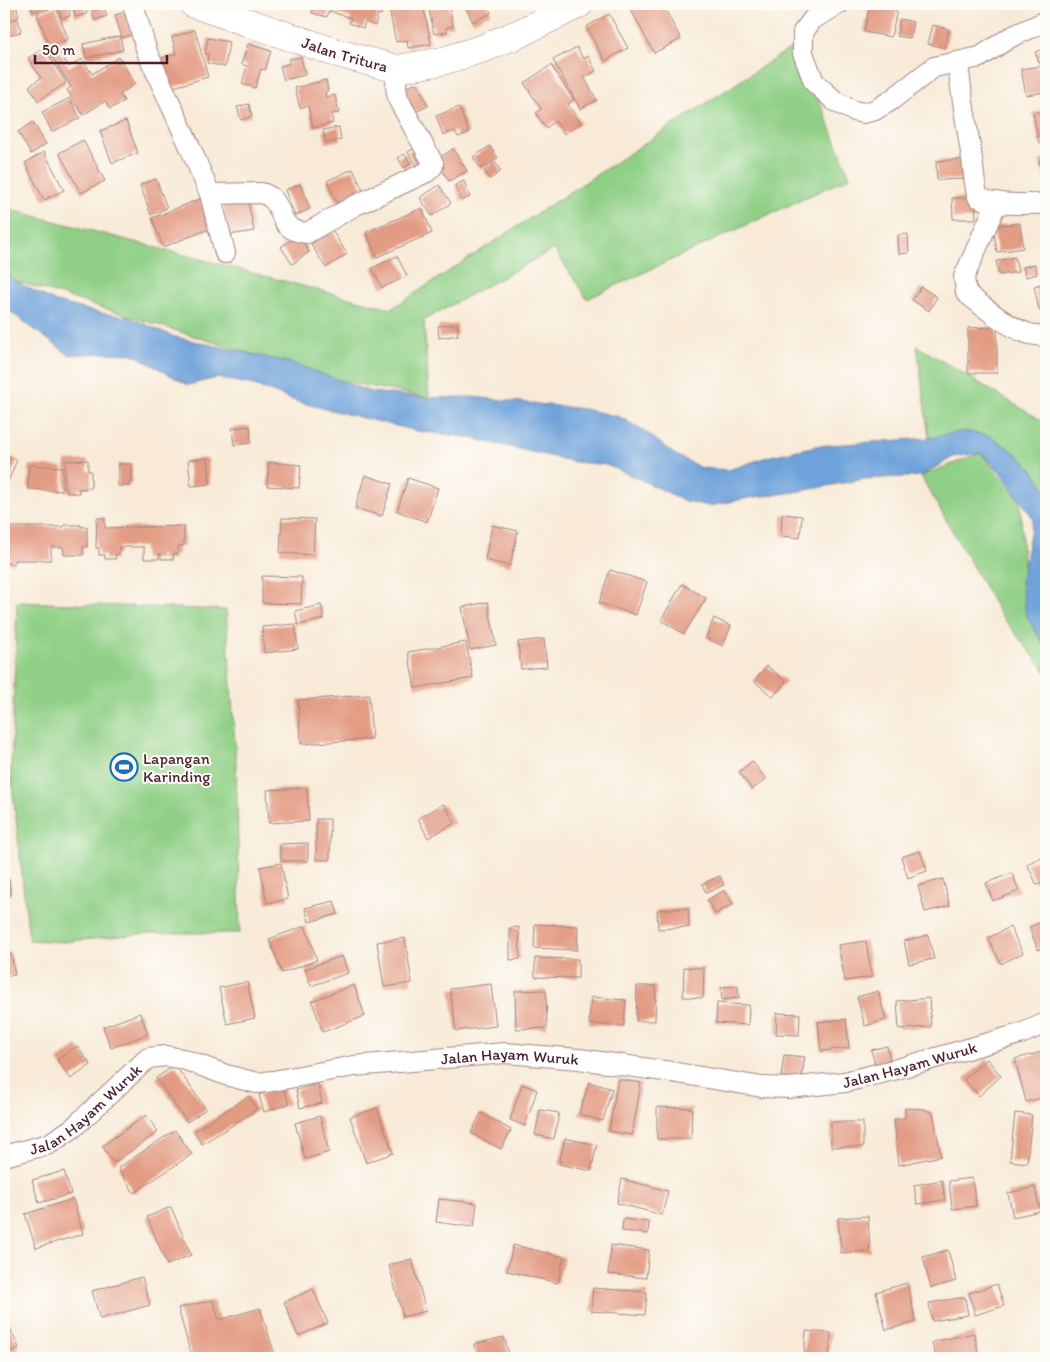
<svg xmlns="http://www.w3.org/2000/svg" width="1050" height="1362" font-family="Itim,sans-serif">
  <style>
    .green { fill: #90d086; stroke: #6d7858 }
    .water { fill: #6ea2da; stroke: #5c6082 }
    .building { fill: #e39c84 }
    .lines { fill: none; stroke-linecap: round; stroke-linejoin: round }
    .street-casing { stroke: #a18481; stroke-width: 22 }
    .secondary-casing { stroke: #a18481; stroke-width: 29 }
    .street { stroke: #fff; stroke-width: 20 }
    .secondary { stroke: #fff; stroke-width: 28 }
    .labels { text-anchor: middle; stroke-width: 4; stroke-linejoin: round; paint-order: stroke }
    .street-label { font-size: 16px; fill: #4a1f2b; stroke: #fdfcf7 }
    .poi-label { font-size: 16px; fill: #4a1f2b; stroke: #fdfcf7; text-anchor: start }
  </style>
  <rect width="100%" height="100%" fill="#fdfcf7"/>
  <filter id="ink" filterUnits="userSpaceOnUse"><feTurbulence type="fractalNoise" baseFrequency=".02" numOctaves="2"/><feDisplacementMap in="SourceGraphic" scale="10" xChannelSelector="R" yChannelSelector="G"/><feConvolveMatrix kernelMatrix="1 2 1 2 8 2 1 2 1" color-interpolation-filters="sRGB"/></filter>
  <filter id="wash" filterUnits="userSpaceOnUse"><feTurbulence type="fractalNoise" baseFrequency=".0096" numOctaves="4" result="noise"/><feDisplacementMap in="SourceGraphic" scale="20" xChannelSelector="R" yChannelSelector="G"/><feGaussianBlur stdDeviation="1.12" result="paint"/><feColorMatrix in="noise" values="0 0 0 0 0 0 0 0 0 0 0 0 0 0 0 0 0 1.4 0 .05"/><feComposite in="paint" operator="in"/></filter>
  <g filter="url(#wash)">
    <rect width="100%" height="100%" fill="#f8ead7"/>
    <!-- green -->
    <path class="green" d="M797,44l53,133 -263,122 -33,-50 -130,71 5,78 -100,-20 -316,-98 -9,-7v-78l8,15 379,99z
      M917,346l129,77v69l-30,-38 -87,-16z
      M981,453l39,47 6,115 20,30v27l-46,-58 -79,-138z
      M17,602l209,8 10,151 4,172h-90l-87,9 -34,-2 -18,-167z"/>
    <!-- water -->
    <path class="water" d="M4,266l9,14 43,22 44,11 28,4 47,20 117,26 79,29 58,6 44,-1 111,12 36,8 30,18 24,19 27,14 28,2 38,-13 49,-11 113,-8 35,-7 26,5 27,18 16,16 13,21v158l-20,-34 -5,-33 12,-64 -32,-45 -20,-20 -28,4 -32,19 -57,3 -69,13 -47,6 -39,8 -24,-5 -39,-19 -39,-17 -31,-3 -110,-25 -49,-6 -119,-29 -44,-17 -37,-7 -29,7 -55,-31 -29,-1 -35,2 -65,-48z"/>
    <g id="blocks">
      <!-- building -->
      <path class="building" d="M4,4h12l3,13 -15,4z
        M30,4h24l-21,8z
        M57,4h12l1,12 -8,2z
        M73,4h11l3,10 -12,3z
        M89,4h23l-21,6z
        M307,4h73l4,1 -3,10 -3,-1 -3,12 -10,-4 -2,6 -14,-5 2,-5 -22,-7 -2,6 -15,-4 2,-7z
        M388,4h35l8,40 -23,4 -1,-8 -11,2z
        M464,4h23l4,9 -18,9z
        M638,4h24l19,35 -27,14 -24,-45z
        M870,4l27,6 -6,27 -27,-5z
        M449,5l4,21 -7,2 1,4 -13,2 -5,-25z
        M56,7l12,32 -19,7 -12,-33z
        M104,8l3,8 -12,4 -3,-8z
        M126,12l7,22 -11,4 -7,-23z
        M609,14l19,34 -23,13 -19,-34z
        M18,19l3,13 -13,4 -4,-13z
        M900,19l13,3 -3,16 -13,-2z
        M933,25l16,4 -4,19 -17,-4z
        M195,30l13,47 -38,11 -8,-30 14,-4 -4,-17z
        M120,36l3,14 -37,8 -3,-14z
        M208,38l21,4 -4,25 -18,-4 1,-9h-3z
        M248,44l23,7 -6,19 -4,-1 -6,19 -13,-4 5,-18 -6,-2z
        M56,46l13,21 13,-8 10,15 27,-17 16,27 -15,10 4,7 -14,8 -5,-8 -22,14 -16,-25 4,-3 -23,-37z
        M577,47l6,12 5,-3 8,15 -12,6 13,23 -17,9 -27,-49z
        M44,48l22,35 -28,18 -9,-15 12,-8 -13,-20z
        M1046,48v13l-7,2 -4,-11z
        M301,57l4,18 -21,5 -4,-14 9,-2v-5z
        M551,65l23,35 -6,4 13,19 -17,11 -9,-13 -9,7 -10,-15 5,-4 -17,-26z
        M1046,65v27l-20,3 -5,-26z
        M326,80l2,11 -3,1 1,5 9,-2 4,18 -8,1 2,9 -20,5 -5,-22 -8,2 -5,-20z
        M417,83l11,23 -17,8 -11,-24z
        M70,98l10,20 -28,14 -10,-20z
        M249,104l3,12 -11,4 -4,-13z
        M459,107l10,26 -11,4 -3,-6 -12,4 -7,-19z
        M1046,110v32l-7,1 -6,-30z
        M126,121l12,32 -26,10 -12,-32z
        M33,122l13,22 -15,10 -13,-22z
        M339,127l2,13 -15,3 -3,-13z
        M83,140l22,41 -24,12 -22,-40z
        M418,146l8,15 -10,6 -8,-15z
        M490,146l8,12 -17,11 -8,-12z
        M453,149l14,22 -18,10 -13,-21z
        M44,152l20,38 -20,10 -19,-37z
        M404,154l7,9 -7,5 -6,-10z
        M1046,158v25l-7,-22z
        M966,159l1,20 -30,1 -1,-19z
        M495,162l6,9 -11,8 -6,-8z
        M353,169l10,22 -26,12 -10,-22z
        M156,179l11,29 -16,7 -11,-30z
        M464,181l6,16 -9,4 -6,-16z
        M300,184l10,25 -15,7 -10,-26z
        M439,185l12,18 -19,13 -12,-18z
        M247,195l7,36 -25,4 -7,-35z
        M952,198h23l1,21h-23z
        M200,199l12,29 -49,19 -11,-29z
        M422,208l10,25 -55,24 -11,-25z
        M1020,223l3,25 -26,4 -4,-26z
        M332,230l15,24 -21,14 -15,-24z
        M908,234l1,19 -10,1 -1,-19z
        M299,235l10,17 -17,12 -11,-17z
        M397,256l10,20 -25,12 -10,-20z
        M1015,257l3,15 -19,3 -3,-14z
        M1035,264l2,10 -11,3 -3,-10z
        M1046,283v25l-7,2 -5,-24z
        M921,287l16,10 -8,14 -17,-11z
        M457,324l1,11 -19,3 -1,-12z
        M997,327v46h-29v-45z
        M250,426l1,17 -17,2 -2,-17z
        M4,454l13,6 -13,31z
        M208,458l2,26 -19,2 -3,-26z
        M88,460v11h3v17l-13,1 1,4h-12v-4h-2v-28z
        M269,462l32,3 -2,23 -32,-2z
        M118,464h14v18h-2v4h-12z
        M29,465l34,2 -1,24 -34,-2z
        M365,475l27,9 -10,32 -27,-8z
        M408,478l30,10 -11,34 -30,-11z
        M782,514l20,2 -2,22 -19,-2z
        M97,518h8v10l79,-2v20h-6v8h-5l1,5h-13v-5h-2v5h-15v-12h-25v7l-4,1 1,4h-11v-4h-6v-7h-3z
        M282,518l33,1 -2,36 -33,-2z
        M64,525h17v2h6v20h-4v8h-19l-1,-8h-12v13h-37v4l-10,-1v-36h60z
        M492,525l26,6 -8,35 -25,-6z
        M610,570l37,12 -11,33 -37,-12z
        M262,576l40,1 -1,27 -39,-1z
        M682,584l24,14 -22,36 -23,-14z
        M488,602l8,43 -26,5 -8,-43z
        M321,605l3,14 -26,6 -3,-14z
        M714,618l17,8 -8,20 -17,-8z
        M295,624l3,25 -34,4 -2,-26z
        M544,639l3,28 -26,2 -3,-27z
        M466,642l7,36 -58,10 -7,-36z
        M767,666l19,15 -13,16 -19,-16z
        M369,695l3,44 -71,5 -3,-44z
        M752,761l14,18 -14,11 -13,-18z
        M307,788l2,33 -40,2 -2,-33z
        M444,804l11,19 -27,15 -10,-20z
        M316,819h14v41h-14z
        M308,843v18h-27l-1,-17z
        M920,851l7,20 -19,7 -7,-21z
        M1046,855v26l-9,4 -10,-21z
        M281,863l7,36 -21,4 -7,-36z
        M1012,873l7,18 -26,10 -7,-18z
        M720,876l4,9 -18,8 -4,-9z
        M9,879l2,16 -7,1v-16z
        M943,879l7,27 -25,6 -7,-26z
        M725,890l8,14 -18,10 -8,-14z
        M334,901l4,13 -29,8 -4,-14z
        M688,908l1,19 -31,2 -1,-19z
        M1046,920v26l-8,4 -9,-23z
        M535,924l43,2 -1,24 -43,-2z
        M305,926l12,34 -35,13 -13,-34z
        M519,927l1,32 -10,1v-32z
        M1010,927l13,26 -22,11 -13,-26z
        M928,935l6,24 -25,5 -5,-23z
        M405,938l7,45 -28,4 -7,-45z
        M866,941l6,36 -27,4 -7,-36z
        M11,953l4,22 -11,2v-23z
        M342,956l6,17 -37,13 -6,-17z
        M535,958l43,1v19l-43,-1z
        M684,967l20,1 -1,30 -20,-1z
        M247,982l8,36 -28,6 -8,-36z
        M491,984l5,42 -40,5 -6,-42z
        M354,985l11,31 -42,16 -11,-31z
        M637,986h19l-1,35h-19z
        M738,986l1,12 -17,2 -1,-13z
        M546,990l1,38 -31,1 -1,-38z
        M878,991l8,29 -21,6 -8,-29z
        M591,997l35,3 -2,26 -35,-2z
        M929,998l2,29 -32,2 -2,-28z
        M717,1003l32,2 -1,20 -32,-2z
        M140,1013l8,21 -37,14 -8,-21z
        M777,1013l23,1 -1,21 -23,-1z
        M846,1019l3,29 -28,3 -3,-29z
        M77,1046l14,19 -20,14 -14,-19z
        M887,1046l3,14 -15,4 -4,-14z
        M1046,1051v46l-20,5 -11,-43z
        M784,1055l21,2 -4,23 -20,-3z
        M987,1059l14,17 -22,20 -15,-17z
        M175,1065l31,44 -19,13 -31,-44z
        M618,1079l23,4 -9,52 -23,-4z
        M589,1082l23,7 -9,32 -24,-7z
        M318,1084l4,19 -22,5 -4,-18z
        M522,1084l15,6 -12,36 -15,-6z
        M283,1086l6,18 -25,8 -5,-17z
        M249,1096l8,14 -55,34 -8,-13z
        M657,1107l35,1 -1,31h-34z
        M377,1108l16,45 -27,10 -16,-46z
        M905,1108l19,1 9,4 8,43 -42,9 -5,-46 11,-1z
        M540,1110l19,3 -5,26 -19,-4z
        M481,1113l30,17 -10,19 -30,-16z
        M1015,1113l17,2 -5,48 -17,-2z
        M146,1115l12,17 -44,31 -12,-17z
        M320,1116l9,36 -24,7 -10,-36z
        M831,1122h32v25h-32z
        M175,1130l17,24 -58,39 -16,-25z
        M565,1138l32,7 -6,26 -32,-7z
        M64,1171l7,23 -32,9 -7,-23z
        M972,1178l4,28 -24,3 -3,-28z
        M622,1179l46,12 -6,24 -45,-12z
        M942,1180l3,20 -28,4 -3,-19z
        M1035,1187l5,24 -27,6 -5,-24z
        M73,1199l10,35 -47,14 -11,-34z
        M439,1199l38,4 -3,24 -38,-5z
        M171,1207l20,48 -24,10 -20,-48z
        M868,1216l2,35 -29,2 -3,-35z
        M623,1219l26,3 -1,12 -26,-3z
        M513,1245l51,12 -6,26 -51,-12z
        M611,1245l38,5 -3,28 -38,-4z
        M948,1250l8,31 -25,7 -8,-31z
        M412,1259l14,52 -23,6 -14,-52z
        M142,1277l8,28 -50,14 -8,-28z
        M907,1283l9,39 -30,8 -10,-38z
        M997,1284l7,22 -29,9 -6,-22z
        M593,1288l54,4 -2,23 -54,-4z
        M313,1289l15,34 -30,13 -14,-34z
        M965,1297l3,18 -36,6 -3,-18z
        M213,1300l6,20 41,-12 16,50h-84l-14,-50z
        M7,1321l12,27 -15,6v-32z
        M806,1331l25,2 -2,25h-25z
        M974,1333l5,23 -9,2h-34l-4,-16z
        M504,1337l6,21h-33l-3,-14z"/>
    </g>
  </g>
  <g filter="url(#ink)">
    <use href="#blocks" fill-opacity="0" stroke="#a18481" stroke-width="1"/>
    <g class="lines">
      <!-- street casing -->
      <g class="street-casing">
        <g id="street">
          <path d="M133,4l14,48 43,95 20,47 15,59"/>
          <path d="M839,4l-26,15 -10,13v21l11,29 22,20 18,9 9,2 12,-3 15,-9 44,-34 46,-10 29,-19 37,-17"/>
          <path d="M958,62c3,33 9,64 14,97 2,13 2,26 6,38 20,10 47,6 68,7"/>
          <path d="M210,194l51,-1c28,7 10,37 46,40l47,-27 73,-34 6,-6v-3l-35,-64 -2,-12 1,-18"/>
          <path d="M997,202l-33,75 2,16c16,13 44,36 64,41 5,1 11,2 16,2"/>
          <path id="s1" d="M4,1156l45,-12 24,-16 75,-70 18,-2 17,3 43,16 31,8 16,-2 81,-15 151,-13 74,6 92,13 91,15 27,1 56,-6 52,-13 126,-36 23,-10"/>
        </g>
      </g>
      <!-- secondary casing -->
      <g class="secondary-casing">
        <g id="secondary">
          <path id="s2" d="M194,4l143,49 60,16 46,-8 41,-13 36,-15 59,-29"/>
        </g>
      </g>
      <!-- street -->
      <use href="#street" class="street"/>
      <!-- secondary -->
      <use href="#secondary" class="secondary"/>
    </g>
  </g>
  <!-- icons -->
  <defs>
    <g id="stadium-ring" transform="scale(1.4375)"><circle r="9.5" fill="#fdfcf7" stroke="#1f6fb2" stroke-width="1.5"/><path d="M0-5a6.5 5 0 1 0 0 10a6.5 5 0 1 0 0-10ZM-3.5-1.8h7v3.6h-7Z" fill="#1f6fb2"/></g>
  </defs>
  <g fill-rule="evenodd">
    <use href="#stadium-ring" x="124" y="767"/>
  </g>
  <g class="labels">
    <!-- street labels -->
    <g class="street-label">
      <text dy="6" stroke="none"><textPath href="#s2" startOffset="159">Jalan Tritura</textPath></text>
      <text dy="6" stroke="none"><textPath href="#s1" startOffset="546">Jalan Hayam Wuruk</textPath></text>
      <text dy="6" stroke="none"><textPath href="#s1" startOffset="951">Jalan Hayam Wuruk</textPath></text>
      <text dy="6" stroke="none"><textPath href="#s1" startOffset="96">Jalan Hayam Wuruk</textPath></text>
    </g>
    <!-- poi labels -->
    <g class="poi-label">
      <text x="143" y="764">Lapangan<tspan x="143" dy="18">Karinding</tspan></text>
    </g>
  </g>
  <!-- margin -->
  <rect width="1050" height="1362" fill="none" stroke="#fdfcf7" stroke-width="20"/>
  <!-- scale -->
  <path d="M35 55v8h132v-8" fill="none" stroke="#4a1f2b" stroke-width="2.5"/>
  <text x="42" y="55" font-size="15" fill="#4a1f2b" stroke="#fdfcf7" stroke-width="4" paint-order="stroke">50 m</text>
</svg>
